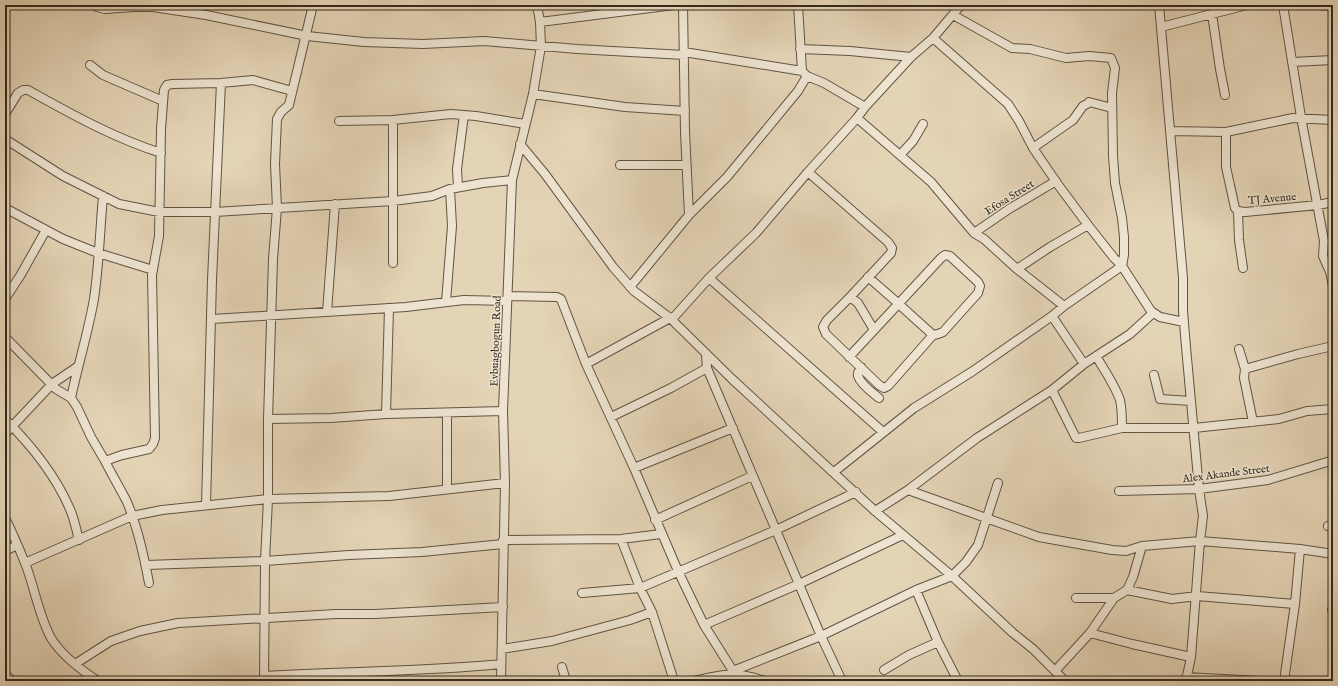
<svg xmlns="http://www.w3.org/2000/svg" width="1338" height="686" font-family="'IM FELL English',serif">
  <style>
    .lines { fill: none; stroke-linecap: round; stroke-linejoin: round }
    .minor-casing { stroke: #605443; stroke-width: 10 }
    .minor { stroke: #ede3d0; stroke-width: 8 }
    .labels { text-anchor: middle; stroke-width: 3; stroke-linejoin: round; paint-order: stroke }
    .street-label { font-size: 11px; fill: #342a1d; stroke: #ede3d0 }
  </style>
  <rect width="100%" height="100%" fill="#e4d4b6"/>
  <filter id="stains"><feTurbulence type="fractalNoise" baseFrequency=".005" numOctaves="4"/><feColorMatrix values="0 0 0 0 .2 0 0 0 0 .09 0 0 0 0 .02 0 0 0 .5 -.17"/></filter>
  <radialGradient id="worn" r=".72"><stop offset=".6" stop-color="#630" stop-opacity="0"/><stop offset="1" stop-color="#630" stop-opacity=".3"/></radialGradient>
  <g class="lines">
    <!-- minor casing -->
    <g class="minor-casing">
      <path id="minor" d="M95,5l2,2 8,2 29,-2h19l53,8 101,21 57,6 59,2 61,-3 93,8 107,6
        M1159,5l24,273v33l3,36 13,142 4,27 -3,25 -9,116 -5,24
        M1283,5l18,112 23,124 -1,15 7,16 3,14
        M1294,5h14
        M1319,5l14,1
        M5,8l2,-3
        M1212,14l8,55 5,26
        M540,22l134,-17
        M1161,27l86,-22
        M933,38l75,66 11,17 14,27 26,38 29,39 26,33 8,8 29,45 9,6 24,5
        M800,49l50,2 61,6
        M684,52l118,19
        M1292,62l41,-2
        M90,65l13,10 60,26
        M807,76l17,7 41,24
        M533,94l92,13 60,4
        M5,114l13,-21 5,-3h5c43,24 86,48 133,63
        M857,118l74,64 43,51 10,6 33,30 47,37
        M393,120l58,-6 25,2 49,8
        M339,121l54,-1v143
        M1171,131l55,1 67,-14 40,2
        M1226,132v35l9,41 3,3 7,1 73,-7 15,-3
        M5,139l58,37 56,28 40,8h56l178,-11 39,-5 18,-7 33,-6 29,-3
        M520,144l25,30 68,93 21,24 36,27 4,-1 35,-39 47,-45 52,-61 49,-54 8,-11 46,-50 22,-19 28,-33
        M1033,148l40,-28 10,-14 4,-2 2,-2 23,6
        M900,155l13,-14 10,-17
        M620,165h66
        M808,172l80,70 4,6 -1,5 -40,43 -24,24 -4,7 3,7 53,51 5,3 4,-2 45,-51
        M458,187l-1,-18 7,-54
        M5,208l58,31 35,14 55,17
        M1238,211l1,29 4,28
        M689,215l38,-38 71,-86 9,-15 -5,-5 -4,-66
        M974,233l35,-24 47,-28
        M1017,269l33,-22 38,-22
        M709,278l174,154
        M630,287l59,-72 -4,-83 -2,-127
        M508,296l49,1 4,2 25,65 48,104 44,103 26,54 29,46
        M850,297l8,6 16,27
        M5,299l15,-23 26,-46
        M446,302l6,-76 -2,-37
        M327,312l8,-108
        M1052,316l32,48
        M212,319l194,-12 58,-7 43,1
        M5,337l51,52 15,9 6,9 14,30 14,24
        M1239,349l6,20
        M706,355l1,13 114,268 21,45
        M1096,356c8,14 19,29 24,44 2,9 2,19 2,28
        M849,357c31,-33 61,-66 92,-99l4,-3 5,1 28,26 2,4 -2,7 -35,39 -5,2 -5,1 -31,-28 -3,-3 -31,-27
        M586,364l84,-46 62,61 143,132 77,65 61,57 20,16 32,32
        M861,367c-2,3 -4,6 -3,9 3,9 15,17 21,22
        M1154,375l6,24 31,2
        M1052,390l24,48h3l43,-10h72l85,-9 28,-8 26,-2
        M71,398c7,-33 17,-65 23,-99 5,-34 6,-69 9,-103
        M386,414l3,-106
        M611,417l60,-29 36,-20
        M5,419c25,25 50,56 64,88 5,10 7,22 10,33
        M268,419l63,-1 55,-4 117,-3
        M1253,422l-9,-44 1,-9 53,-15 35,-8
        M5,434l47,-50 25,-17
        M634,468l99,-40
        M834,472l80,-64 59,-37 79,-55 12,-10 58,-40 2,-11v-18l-2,-19 -7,-35 -2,-27 -1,-63 3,-25 -4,-10 -22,-2 -23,2 -36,-9 -18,-1 -59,-33
        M447,489v-76
        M908,490l131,47 73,13 14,1 16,-5 58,-5 100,8 33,5
        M1119,491l80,-2 69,-9 59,-18 6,-1
        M206,505l6,-225 9,-197
        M875,511l33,-21 69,-52 75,-48 32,-26 46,-30 23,-21
        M5,518c7,14 14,30 20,45 10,25 13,51 26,75 11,18 30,32 47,43
        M655,520l97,-44
        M1328,526l5,1
        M621,539l19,49 12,24 22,69
        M503,540l118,-1 40,-5
        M5,551l12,-6
        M25,563l107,-47 30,-6 106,-11 121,-3 116,-13
        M146,565l119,-4 84,-6 73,-3 81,-8
        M149,583c-5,-27 -11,-55 -22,-81 -7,-14 -15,-27 -22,-41l17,-6 27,-6 4,-5 2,-6 -3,-163 7,-39 2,-107 3,-39 3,-5 5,-1 49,-1 32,-3 39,11
        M916,590l22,52 20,39
        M1127,590l45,9 25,-3 98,8
        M582,593l58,-5 136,-58 80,-38
        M1076,598h38
        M1332,610h1
        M704,625l95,-41 104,-49
        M1090,633l42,11 59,13
        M502,649l50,-8 78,-21 22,-8
        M75,664l36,-23 29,-10 38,-8 158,-9h39l128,-7
        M562,667l4,14
        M884,670l25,-15 29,-13
        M1055,671l35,-38 24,-35 13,-8 6,-13 9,-31
        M5,674l8,7
        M732,674l1,-3 88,-35 95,-46 36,-14 14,-14 12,-17 20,-62
        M265,676c79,-5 158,-4 236,-12
        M1186,677l75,4
        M264,681l1,-120 3,-62v-80l5,-160 4,-51 -2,-44 2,-45 4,-7 8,-7 24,-100
        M501,681l4,-198 -2,-72 9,-231 21,-86 8,-48 -1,-24 -3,-17
        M694,681c30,-7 41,-10 71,0
        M1284,681l11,-77 5,-55"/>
    </g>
    <!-- minor -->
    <use href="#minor" class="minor"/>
  </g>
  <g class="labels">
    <!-- street labels -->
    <g class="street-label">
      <text transform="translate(1009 197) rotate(-32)" y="4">Efosa Street</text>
      <text transform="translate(1272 198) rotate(-5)" y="4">TJ Avenue</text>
      <text transform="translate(495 341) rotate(-88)" y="4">Evbuagbogun Road</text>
      <text transform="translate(1226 473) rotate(-7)" y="4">Alex Akande Street</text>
    </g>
  </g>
  <!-- margin -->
  <rect width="1338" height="686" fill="none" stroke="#e4d4b6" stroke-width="20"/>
  <rect x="6" y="6" width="1326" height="674" fill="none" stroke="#342a1d" stroke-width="2"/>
  <rect x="10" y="10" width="1318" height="666" fill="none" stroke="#342a1d"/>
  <rect width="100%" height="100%" filter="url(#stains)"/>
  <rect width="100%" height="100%" fill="url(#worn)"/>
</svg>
